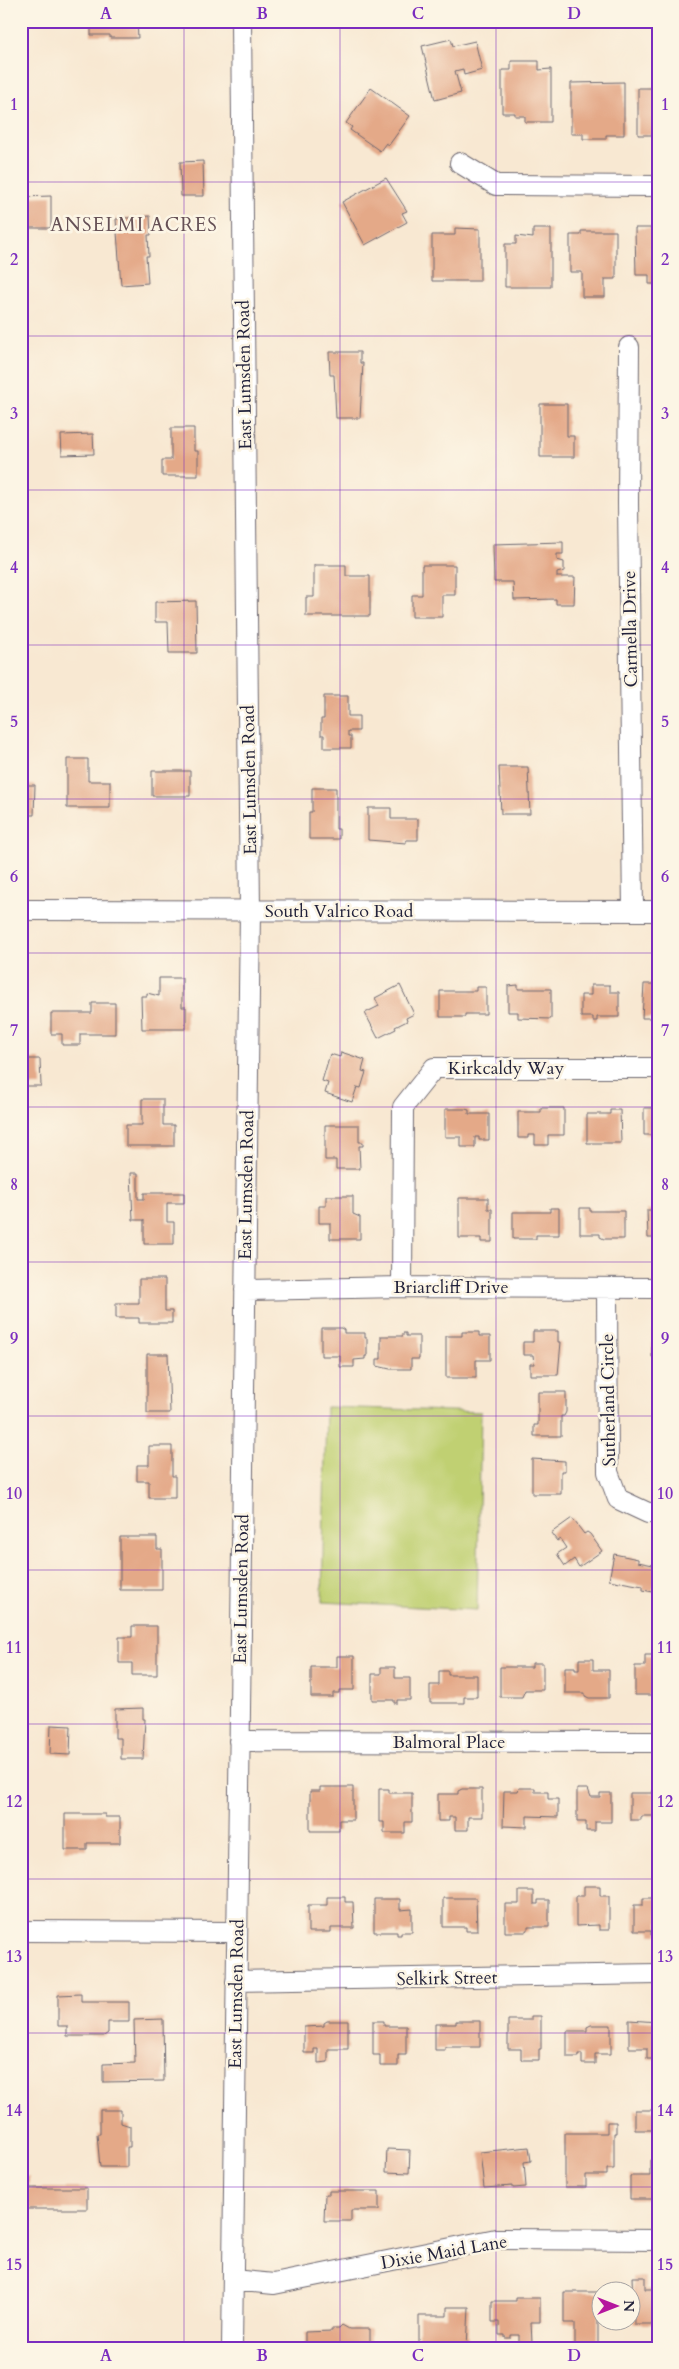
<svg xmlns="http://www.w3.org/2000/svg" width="679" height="2369" font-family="Cardo,serif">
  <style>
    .green { fill: #c0d072; stroke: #717956 }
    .building { fill: #e4a988 }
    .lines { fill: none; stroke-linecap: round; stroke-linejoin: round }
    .minor-casing { stroke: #6d6770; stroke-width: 22 }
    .minor { stroke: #fff; stroke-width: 20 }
    .grid { fill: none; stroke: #7b2cbf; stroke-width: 1; stroke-opacity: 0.55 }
    .labels { text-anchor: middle; stroke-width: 5; stroke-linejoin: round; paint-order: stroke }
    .street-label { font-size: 18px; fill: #22223b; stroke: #fcf5e5 }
    .neighbourhood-label { font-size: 19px; letter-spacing: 1px; fill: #665156; stroke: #fcf5e5 }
    .neatline { fill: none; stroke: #7b2cbf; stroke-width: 2 }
    .grid-label { font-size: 16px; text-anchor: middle; font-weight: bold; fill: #7b2cbf }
  </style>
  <rect width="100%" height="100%" fill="#fcf5e5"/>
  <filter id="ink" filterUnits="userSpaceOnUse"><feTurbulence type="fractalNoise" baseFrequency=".02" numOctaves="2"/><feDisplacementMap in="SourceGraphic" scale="10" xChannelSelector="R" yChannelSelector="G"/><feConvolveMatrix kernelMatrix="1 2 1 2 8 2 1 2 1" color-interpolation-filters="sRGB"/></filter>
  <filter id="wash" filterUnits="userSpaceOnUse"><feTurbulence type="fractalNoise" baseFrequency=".0096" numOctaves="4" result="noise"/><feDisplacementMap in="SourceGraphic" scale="20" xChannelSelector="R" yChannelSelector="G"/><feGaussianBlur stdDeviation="1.12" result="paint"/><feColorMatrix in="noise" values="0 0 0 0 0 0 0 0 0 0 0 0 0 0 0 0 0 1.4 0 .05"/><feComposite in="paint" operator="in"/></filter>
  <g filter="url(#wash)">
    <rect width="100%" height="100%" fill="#f8e8d2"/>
    <!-- green -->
    <path class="green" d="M326,1407l155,5 -4,198 -155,-8z"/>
    <g id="blocks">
      <!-- building -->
      <path class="building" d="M91,21h46l1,17h-28v-3h-19z
        M451,39l2,7 22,-5 7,29 -18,5 -1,-6 -8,2 6,22 -26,7 -13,-54z
        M511,61h28v9l12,-1v53h-26v-6h-10v-3h-13v-43h9z
        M624,82v53h-18v4h-23v-5h-12v-51z
        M371,88l39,28 -21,29 -3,-2 -6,8 -30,-21 2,-3 -6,-4z
        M638,88h20v49l-2,-2h-18z
        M203,161l1,35h-23l-1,-34z
        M386,178l21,33 -5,2 5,9 -42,23 -23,-43z
        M51,196v32h-30v-31z
        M150,216l1,19h-3l1,21h-3l2,27 -27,2 -5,-66z
        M455,228l25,1v52h-48v-46h23z
        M635,228h19v15h4v41h-9v-9h-13z
        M533,229h18v58h-46v-43h11v-8l17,2z
        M581,231h35v48h-11v18h-23v-25h-12v-37h11z
        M329,352h31v11h3l-3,55h-24l-2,-43h-4z
        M540,404h27v32h7v21h-34z
        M171,428h23v23h4v25h-36v-16h9z
        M93,434l1,20 -32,1 -1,-20z
        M563,542v12h-6v6l7,2v9l-7,2v4h18l-1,27h-18v-5l-42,1 -1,-18h-19l-1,-38z
        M314,565h32v11h24v40h-64v-19h8z
        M422,565h33v30h-13v22h-30v-22h10z
        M196,601l1,52h-28l-1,-31h-13v-20z
        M324,696h24v20h11v15h-11v5h3v12h-27v-13h-3v-16h3z
        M67,759h21v22h22v27h-43z
        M499,767h29l2,47h-29z
        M152,771h38v25h-38z
        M21,785h14l-1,30h-13z
        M312,788h24v41h3v10h-30v-27h3z
        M368,808h23v11h27v21h-12v3l-38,-3z
        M159,978h23v29h4v22h-44l-1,-33h6v-3l12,3z
        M644,984h14v34h-16z
        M400,985l14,29 -8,4 1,3 -12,6 1,2 -18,9 -13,-25 14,-7 -4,-8z
        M518,985v4h33v30l-33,-1v-6h-10v-26z
        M591,985h19v7h9v25h-22v4h-4v-4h-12v-22h10z
        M476,987h10v27h-21v3h-25v-26h36z
        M92,1003h23v31h-35v11h-18v-11h-11v-21h41z
        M341,1052l24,8 -3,11 4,1 -5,16 -4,-1 -5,15 -27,-9 3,-10 -6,-2 8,-27 10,3z
        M21,1059h19l1,27h-20z
        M142,1099h21v26h11v21h-48v-21h16z
        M541,1108h23v27h-16v10h-13v-10h-7v3h-10v-26h23z
        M644,1108h14v27h-14z
        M445,1109h20l4,1v4h20v26h-10v-3h-4v10h-14v-10h-16z
        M610,1110h10l1,33h-34v-29h23z
        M325,1125h34v17h4v4h-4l1,23h-24v-9h-11z
        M131,1173h7v26h6v-6h40v10h-17v19h7v22h-30v-24h-11z
        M326,1196h27v18l7,3v22h-30v-16h-11v-17h7z
        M459,1198h29v11h4v33h-11v-4h-22z
        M550,1208h9v27h-23v4h-23v-27h37z
        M580,1208h10v3h34v28h-20l-4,-2v-3h-20z
        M647,1210h11v28h-10z
        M139,1279h26v32h7v12h-33v-5h-23v-15h23z
        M321,1328h20l3,2v3h21v5h2v18h-2v3l-11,1v7h-14v-11h-19z
        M533,1331h25v11h3l-3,33h-28v-11h4l-1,-9h-10v-13h10z
        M652,1331h6v26h-6z
        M462,1332h17v4h11v24h-14v18h-30v-42h16z
        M403,1333h3v3h13v23h-8v10h-21l-13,-3v-7h4v-23h22z
        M147,1354h21l2,59h-23z
        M538,1392h28v20l-2,4h-3v20h-27v-11h4z
        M654,1442h4v28h-4z
        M149,1446h23v30h3v22h-26v-17h-12v-16h12z
        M532,1459l33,2v10h-4v23h-29z
        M572,1518l12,16 3,-2 3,2 12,17 -23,16 -5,-8 -9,7 -8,-12 9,-6 -6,-9 -3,2 -6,-8z
        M120,1537h37v12h5v41h-42z
        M614,1554l24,5v3l20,4 -5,26 -10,-2v-4l-34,-6z
        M132,1626h25v49h-25v-12h-13v-26h13z
        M645,1655h13v40h-23v-29h10z
        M337,1656h17v34h-15v3h-6v4h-22v-30h26z
        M579,1659h14v11h16v28h-20l-4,-2v-3h-20v-26h10v3h4z
        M532,1663h11v27h-18l-3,7h-22v-30h32z
        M381,1667h14v11h15v22h-13v3h-3v-3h-22v-26h9z
        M439,1671h9v4h29v22h-13v6h-34v-18h9z
        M143,1708v11h2l-2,40h-22v-21h-6v-29z
        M51,1725l20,1 -1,29 -20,-1z
        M320,1787h33v33h-14v11h-29v-40h10z
        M519,1788h16v4h13v7h10v18l-31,-1v11l-24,-1 1,-35h14z
        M379,1789h10v4h23v29h-7v11h-21v-11h-5z
        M462,1789h20v28h-14v13h-13v-13h-6v4h-11v-27h20v-3z
        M577,1789h11l3,8h9v-4h11v29h-16v9h-9v-9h-9z
        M653,1790h5v26h-17v4h-11v-27h23z
        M65,1814h40v3h15v26h-33v7h-22z
        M584,1886h16v10h9v34h-10v-5l-23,1v-30h8z
        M519,1891h15v13h4v-4h11v27h-21v3l-3,2h-20v-28h14z
        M327,1897h18v5h8l1,26h-23v4h-23v-27h19z
        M443,1898h33l1,33h-11v-4h-23z
        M643,1898h15v37h-7v-4h-17v-26h9z
        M374,1899h26v11l12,-1v23h-11v3h-4v-3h-23z
        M81,1994v8h48v20h-21v11l-4,3h-37v-10h-9v-31z
        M531,2016h10v33h-2v11h-18v-11h-13v-29h23z
        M163,2019l1,62 -61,1v-18l32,-1 -1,-43z
        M629,2020l29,2v37h-11v-11h-18z
        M327,2021h21v28h-20v13l-10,1v-14h-4v4h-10v-26l20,-1v-3z
        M373,2021h11v5h22v29h-8v11h-18v-11h-7z
        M456,2021h24v26h-35v3h-10v-26h21z
        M591,2025h20v29h-16v10h-13v-10h-4v3h-11v-26h20v-4z
        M100,2110h21v13l9,3v21h-3v20h-27l-3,-33h3z
        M635,2110h23v20h-23z
        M607,2122h9v11h-2v36h-7v6h-21v12h-21v-54h42z
        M529,2147l2,14 -7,1 2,25 -13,1v-2l-29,2 -4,-36z
        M387,2149l23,1 -1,23 -23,-1z
        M650,2160h8v43h-5v-4h-23v-23h20z
        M21,2177h8v11h58v21h-66z
        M329,2191h50v19h-28v11h-27l1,-27h4z
        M632,2277h13v12h13v35h-24z
        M564,2292h38v24h-4v32h-23v-25h-11z
        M516,2298h24v24h-9l1,21h-13v-8h-8v3h-6v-3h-6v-13h-7v-21h24z
        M447,2307h22l-2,41h-18v-5h-30v-27h28z
        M342,2325l7,4h21v19h-65v-16l27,-1v-3h7z"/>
    </g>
  </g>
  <g filter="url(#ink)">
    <use href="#blocks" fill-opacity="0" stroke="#6d6770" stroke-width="1"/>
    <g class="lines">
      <!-- minor casing -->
      <g class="minor-casing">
        <path id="minor" d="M460,163l36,22 162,1
          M629,347l-1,156 5,408
          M21,910l637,1
          M402,1287l1,-180 31,-39h224
          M607,1288l1,184 10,27 30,14h10
          M245,1290l157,-3 256,1
          M239,1741l419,1
          M21,1931l216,1
          M236,1981l422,-7
          M233,2280l41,4 222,-45 162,1
          M232,2348l18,-1437 -9,-890"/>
      </g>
      <!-- minor -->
      <use href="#minor" class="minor"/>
    </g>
  </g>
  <!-- grid -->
  <path class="grid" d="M184,21v2327M340,21v2327M496,21v2327M21,182h637M21,336h637M21,490h637M21,645h637M21,799h637M21,953h637M21,1107h637M21,1262h637M21,1416h637M21,1570h637M21,1724h637M21,1879h637M21,2033h637M21,2187h637"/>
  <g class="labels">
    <!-- street labels -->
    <g class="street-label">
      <text transform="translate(244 375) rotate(-91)" y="6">East Lumsden Road</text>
      <text transform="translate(630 629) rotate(-91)" y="6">Carmella Drive</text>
      <text transform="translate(249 780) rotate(-91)" y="6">East Lumsden Road</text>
      <text x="339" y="917">South Valrico Road</text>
      <text x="506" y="1074">Kirkcaldy Way</text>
      <text transform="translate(246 1185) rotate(-89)" y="6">East Lumsden Road</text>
      <text x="451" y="1293">Briarcliff Drive</text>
      <text transform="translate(608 1400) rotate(-91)" y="6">Sutherland Circle</text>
      <text transform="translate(241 1589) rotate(-89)" y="6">East Lumsden Road</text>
      <text x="449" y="1748">Balmoral Place</text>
      <text transform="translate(447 1978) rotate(-1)" y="6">Selkirk Street</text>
      <text transform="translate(236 1994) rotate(-89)" y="6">East Lumsden Road</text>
      <text transform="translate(444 2252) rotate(-10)" y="6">Dixie Maid Lane</text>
    </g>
    <!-- neighbourhood labels -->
    <g class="neighbourhood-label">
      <text x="134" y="231">ANSELMI ACRES</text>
    </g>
  </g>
  <!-- margin -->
  <rect width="679" height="2369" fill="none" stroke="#fcf5e5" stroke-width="55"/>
  <!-- north arrow -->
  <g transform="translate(616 2306) rotate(90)"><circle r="24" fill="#fcf5e5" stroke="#a5a1a1"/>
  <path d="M0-4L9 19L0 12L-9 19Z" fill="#b5179e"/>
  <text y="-8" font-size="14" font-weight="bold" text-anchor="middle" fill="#22223b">N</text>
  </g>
  <rect x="28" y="28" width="624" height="2314" class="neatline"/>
  <g class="grid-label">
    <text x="106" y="19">A</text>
    <text x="262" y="19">B</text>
    <text x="418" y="19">C</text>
    <text x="574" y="19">D</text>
    <text x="14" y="110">1</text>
    <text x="665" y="110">1</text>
    <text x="14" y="265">2</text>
    <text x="665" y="265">2</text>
    <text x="14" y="419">3</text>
    <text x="665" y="419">3</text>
    <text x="14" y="573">4</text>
    <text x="665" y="573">4</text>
    <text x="14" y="727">5</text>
    <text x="665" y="727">5</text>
    <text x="14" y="882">6</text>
    <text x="665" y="882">6</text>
    <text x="14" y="1036">7</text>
    <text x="665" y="1036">7</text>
    <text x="14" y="1190">8</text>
    <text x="665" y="1190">8</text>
    <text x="14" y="1344">9</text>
    <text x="665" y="1344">9</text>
    <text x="14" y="1499">10</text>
    <text x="665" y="1499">10</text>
    <text x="14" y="1653">11</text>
    <text x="665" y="1653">11</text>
    <text x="14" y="1807">12</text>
    <text x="665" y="1807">12</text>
    <text x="14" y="1962">13</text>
    <text x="665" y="1962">13</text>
    <text x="14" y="2116">14</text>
    <text x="665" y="2116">14</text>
    <text x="14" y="2270">15</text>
    <text x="665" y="2270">15</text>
    <text x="106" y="2361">A</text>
    <text x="262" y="2361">B</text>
    <text x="418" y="2361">C</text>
    <text x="574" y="2361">D</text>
  </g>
</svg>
